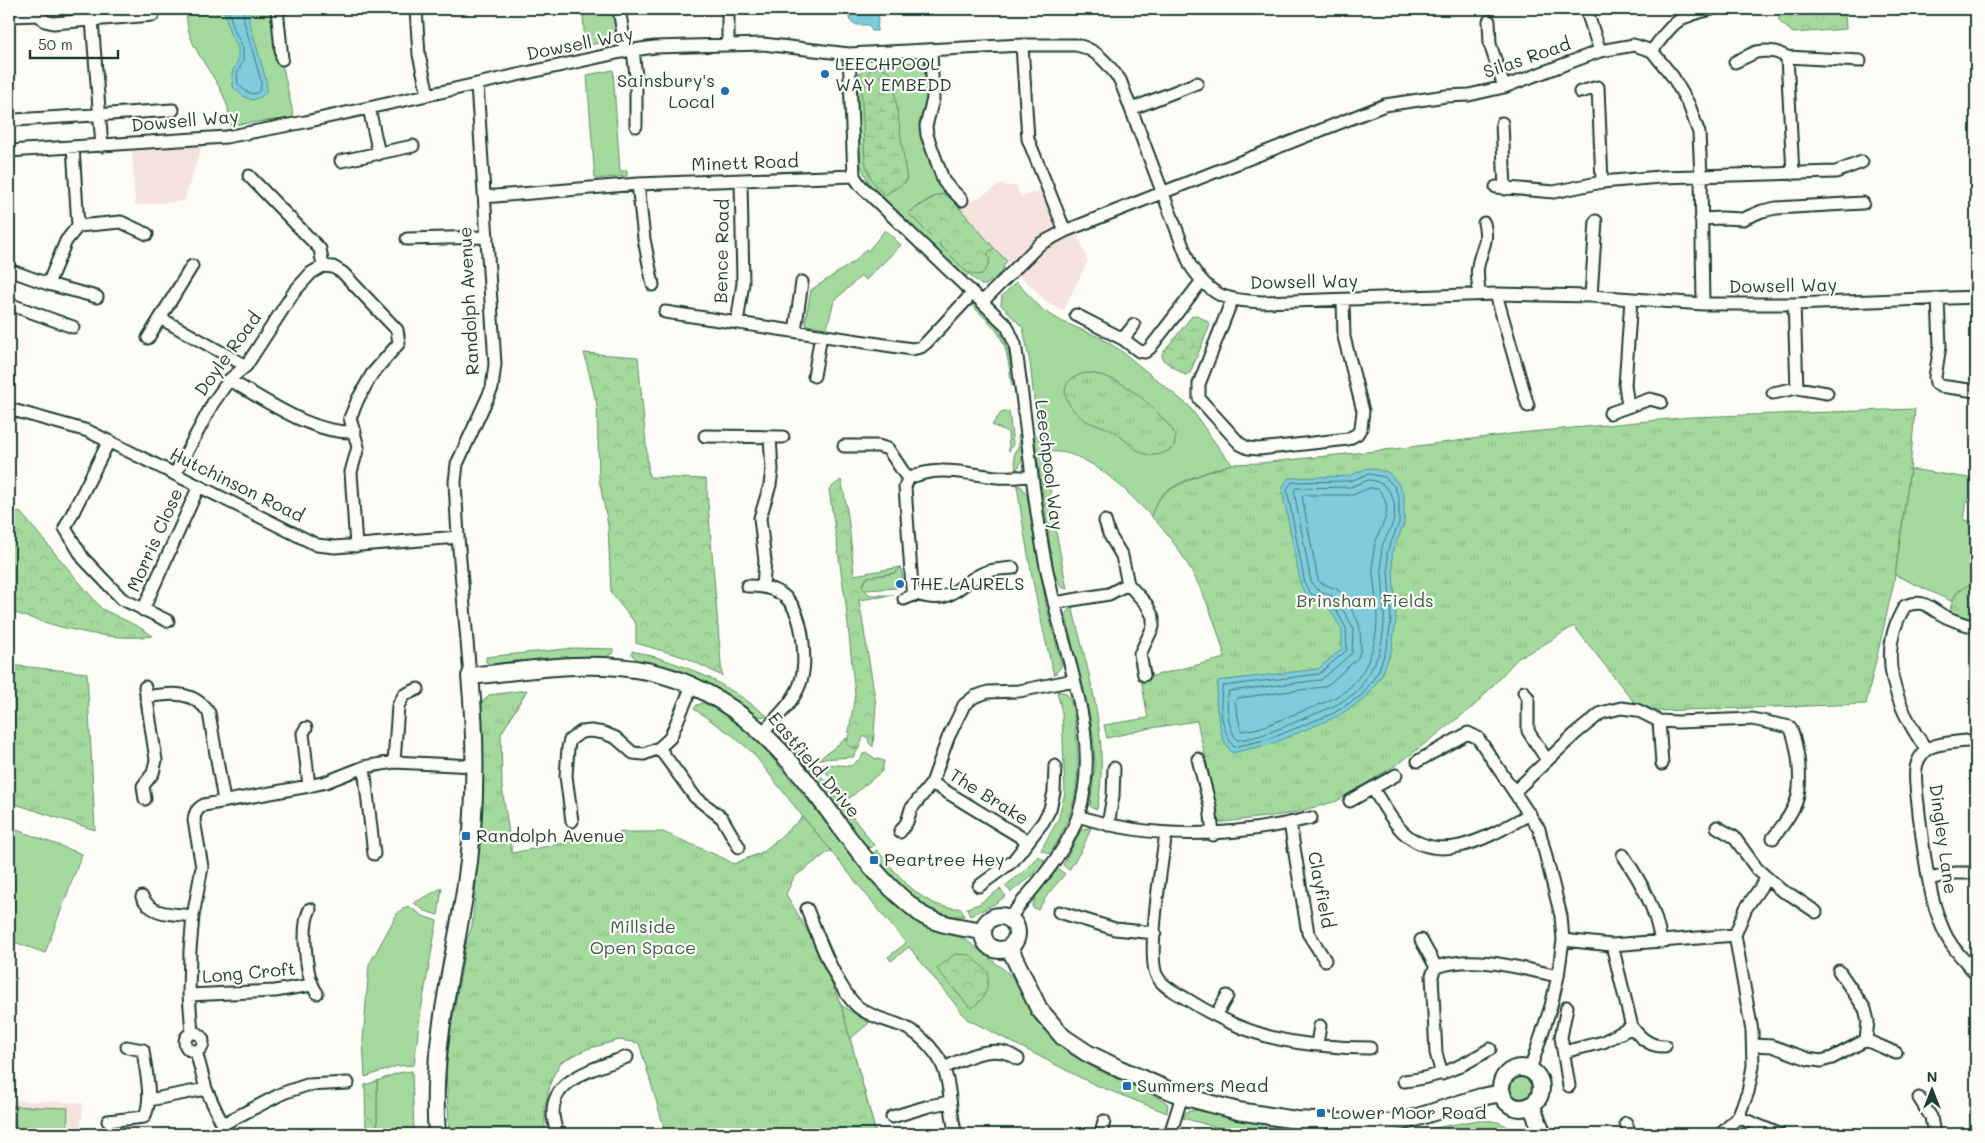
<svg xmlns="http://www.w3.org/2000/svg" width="1985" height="1143" font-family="Mali,sans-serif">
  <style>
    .built { fill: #f6e3de }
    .grass { fill: #a4da9e; stroke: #628c69 }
    .forest { fill: url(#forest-crowns); stroke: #628c69 }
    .wetland { fill: url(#wetland-marsh); stroke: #628c69 }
    .park { fill: url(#park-tufts); stroke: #628c69 }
    .water { fill: #7eccdc; stroke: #589399 }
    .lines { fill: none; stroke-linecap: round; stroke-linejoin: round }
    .shore { stroke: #457677; stroke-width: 1 }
    .street-casing { stroke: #1f3d34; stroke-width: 15 }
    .secondary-casing { stroke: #1f3d34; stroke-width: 20 }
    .street { stroke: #fdfcf7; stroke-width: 11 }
    .secondary { stroke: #fdfcf7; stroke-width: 16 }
    .poi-dot { fill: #1f6fb2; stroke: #fdfcf7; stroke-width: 2 }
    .labels { text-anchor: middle; stroke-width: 4.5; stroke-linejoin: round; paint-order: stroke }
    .street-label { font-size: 18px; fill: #1f3d34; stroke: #fdfcf7 }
    .poi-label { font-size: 18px; fill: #1f3d34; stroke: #fdfcf7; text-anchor: start }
    .park-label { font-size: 18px; fill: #3a5c49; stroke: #fdfcf7 }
  </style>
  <defs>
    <pattern id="forest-crowns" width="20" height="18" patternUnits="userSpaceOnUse" patternTransform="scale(1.25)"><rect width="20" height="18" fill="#a4da9e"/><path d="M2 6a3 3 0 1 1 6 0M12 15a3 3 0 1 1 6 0" fill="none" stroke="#8dbc89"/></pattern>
    <pattern id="wetland-marsh" width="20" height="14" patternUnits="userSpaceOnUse" patternTransform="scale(1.25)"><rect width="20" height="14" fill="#a4da9e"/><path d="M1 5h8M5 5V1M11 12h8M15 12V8" fill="none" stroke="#8dbc89"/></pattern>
    <pattern id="park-tufts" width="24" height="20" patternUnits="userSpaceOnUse" patternTransform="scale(1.25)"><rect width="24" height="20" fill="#a4da9e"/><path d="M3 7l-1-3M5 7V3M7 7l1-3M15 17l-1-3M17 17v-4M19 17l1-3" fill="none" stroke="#8dbc89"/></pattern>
  </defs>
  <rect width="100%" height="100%" fill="#fdfcf7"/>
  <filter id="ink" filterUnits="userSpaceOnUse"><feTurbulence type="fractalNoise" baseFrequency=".02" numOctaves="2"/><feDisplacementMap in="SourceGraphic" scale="10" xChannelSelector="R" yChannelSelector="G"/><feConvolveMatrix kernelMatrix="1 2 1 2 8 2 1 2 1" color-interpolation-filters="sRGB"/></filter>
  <g filter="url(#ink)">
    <!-- built -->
    <path class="built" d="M202,146l-18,55 -49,4 -3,-54z
      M1003,183l2,3h11l5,11 21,-8 12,34 24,11 10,27 -25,50 -17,-10 -26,-25 -61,-67z
      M9,1100l74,3 -3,31h-71z"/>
    <!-- grass -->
    <path class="grass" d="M187,9h83l24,109 -64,7c-1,-7 -1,-16 -4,-23 -12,-33 -43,-56 -39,-93z
      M585,13h30l3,26 -33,7 -2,-31z
      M917,62l9,3 2,42 -4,14 34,78 5,8 -4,2c-3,-4 -6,-10 -10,-13 -11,-7 -31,11 -40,17l58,59 6,1 13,-19 8,-6 13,13 -3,4 -1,6 -17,14h-5l-12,-11 -4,3 -83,-80 -13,-13 -9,-21 -4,-89 5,-1 1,-5 4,-3z
      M613,70l7,101h7v5l-32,3 -8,-104z
      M885,230l16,15 -35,35 -5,-4 -27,25 -7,27 -21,-3 -1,-3 6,-32 44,-29 11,-12 2,2z
      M1016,282l27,28 20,12 38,16 19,12 69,56 32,45 11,13c-21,7 -48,14 -66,28 -8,6 -11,15 -15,24 -23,-24 -65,-68 -101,-64l-2,-9 -11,-16 -7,-64 -7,-35 -22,-23 1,-9z
      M972,303c33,21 37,45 42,81l-2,2c-7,-48 -7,-50 -42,-82z
      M1009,411l4,33 -4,7 -1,-19 -16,-7 9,-12z
      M1020,435c2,13 6,25 -4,35l-2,-17 5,-8 -1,-9z
      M1034,435l3,1 8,13 10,77 12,63 -6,-2 -7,-14z
      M1910,469l66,10v22l-9,-1 -3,20 12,2v61c-12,3 -19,7 -25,18l-56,-26z
      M1017,485l5,2 5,9 19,108 15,59v4l-7,8c-16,-63 -28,-125 -37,-190z
      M901,567l2,13h-7l1,8 -32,2 -4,-3 7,-10 27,-4z
      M1072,606c16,67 39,134 25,203h-4l-3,-4 5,-38 -1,-24 -3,-21 -25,-105v-4z
      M575,648l38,1v4l-9,5 -39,1 -73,6 -6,-3v-5z
      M632,651c53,12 93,31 135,65l-8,1 -5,-2 -12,-8 -58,-33 -45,-12 -7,-7z
      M1057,691l9,2c7,9 8,23 9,34 7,50 2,84 -25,127l-9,-4 17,-30 7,-27 -3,-80z
      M703,703c24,10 43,26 61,45l127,152 14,11 16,9 45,20 45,35 25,46 34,33 24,14 67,31 7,5 -1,9 -74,-29 -126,-65 -58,-72 -18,14 -3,-4 18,-14 -86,-105 -27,21 -14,44 30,31 32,71 28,18 -19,16 26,95 -291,-193 158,-81 20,-8 40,-35 -51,-65 -20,-17 -38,-26 3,-4z
      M780,726l28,33 -7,4c-9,-10 -25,-22 -21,-37z
      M847,738l1,6 5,4h6l-6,9 -34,2z
      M868,753l6,5 10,3 -2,10 -34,28 -27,-33 4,-2 26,2 10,-8 2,-4z
      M814,767l60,78 -7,5 -60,-80z
      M9,827l73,27 -37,99 -36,-13z
      M1088,828h3l-9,21 -13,21 -6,-5 16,-31 3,-5z
      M877,850c21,25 47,61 84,58l3,8c-43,3 -68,-32 -93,-62z
      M1038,856l7,5 -14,15 -20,16 -6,-6 20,-16z
      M1058,869l7,5 -17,20 -10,16 -6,-3 4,-11z
      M442,888l-4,27 -13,-4 -11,-8z
      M1000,889l6,7 -13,9 -23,11 -3,-8 12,-4z
      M408,906l15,10 14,5 -17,95 -6,49 -17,1 -32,11 -2,-36 6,-76 29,-53z
      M412,1071l2,63h-37v-53l21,-8z
      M1508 1088a13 13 0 1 1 26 0a13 13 0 1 1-26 0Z
      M9,1106l59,2 -1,26h-58z
      M1200,1109l85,19 62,4 -1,2h-106l-57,-16 3,-6z"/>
    <!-- forest -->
    <path class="forest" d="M1779,9h63l3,4 1,16 -53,4 -14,-12z
      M944,194l6,3 44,51 -7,6 3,5 -3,9 -5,6 -5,1 -10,-3 -59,-59 30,-18z
      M584,353l54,4 11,120 57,2 16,197 -35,-18 -51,-15v-19l-25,-31 -3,-68 -9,-46 -2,-74z
      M841,480c8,32 10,63 13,95l47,-8 -6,6 -27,4 -7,9 9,9h24l-35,5 17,104 -3,43 -4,-4 -1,-6h-5l-4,11h-6l-6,-4 8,-49 -9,-90 -17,-116z
      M9,509l12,4 81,96 37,18 14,9c-49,6 -98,-10 -144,-25z
      M955,954l15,1 18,17c0,19 -2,25 -17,37l-34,-40z
      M377,1081v53h-11l-1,-49z
      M1478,1120c16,1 27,1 37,14h-113z"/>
    <!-- wetland -->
    <path class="wetland" d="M874,68c10,0 16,1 19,11l14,102 -22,14c-11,-10 -17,-20 -20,-34l-4,-78 8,-11z
      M1197,315l11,7 2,3 -20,48 -5,2 -22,-15 -1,-6 30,-38z"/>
    <!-- park -->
    <path class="park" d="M1087,373c35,2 63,30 85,56l4,6 -2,12c-6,4 -13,8 -21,8 -15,1 -29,-18 -42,-25 -9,-5 -20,-5 -28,-11 -21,-16 -28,-40 4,-46z
      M1915,409l-5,60 -16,113 -28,122 -210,7 -23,-10 -59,-75 -36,22 -20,10 -43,47 -74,57 -64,39 -48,13 -73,9 -7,-50 -12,-52 -46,7 -44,10 -3,-13 44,-7 -7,-39 84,-21c-13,-52 -36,-103 -74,-142l5,-12 9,-12 32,-16 35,-12 28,-1 134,-14 125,-16 172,-16z
      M1976,583v38l-26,-9c2,-17 10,-25 26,-29z
      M9,665l78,8 8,157 -86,-28z
      M527,690l-26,44 1,53 10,66 110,-21h41l60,26 11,6 29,-12 40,-35 28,33 -37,27 -8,17 23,40 32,71 35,129h-210l-27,-91 -20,-3 -32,9 -26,13 -9,16 -7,27v29h-96l-3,-66 6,-46 15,-83 5,-13 3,-29 6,-78 -1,-114 9,-10z"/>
    <!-- water -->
    <path class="water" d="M221,9h27l1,11 17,60 1,10 -6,7 -9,3 -9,-4 -10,-9 -1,-14 6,-13v-12l-8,-14 -5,-21z
      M846,9h33l-2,22h-5l-3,-6h-12l-7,-4z
      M1368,468l20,4 10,11 6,13v28l-12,28 4,68 -4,28 -10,27 -17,24 -29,18 -65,27 -39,9 -10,-15 -6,-35 2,-22 100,-12 24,-20v-19l-14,-24 -20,-8 -7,-12 -19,-97 6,-11 61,-2z"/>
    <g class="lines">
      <!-- shore -->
      <path class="shore" d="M228,9l7,23 8,16v13l-6,13 1,10 7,7 8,3c8,-2 8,-5 8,-13l-17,-60v-12
        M1369,474l16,3 9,9 5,12v25l-12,29 4,68 -4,27 -9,25 -16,23 -28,18 -65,26 -35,8c-12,-15 -16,-43 -11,-61l96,-12 28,-24 -1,-22 -14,-25 -21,-9 -6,-10 -18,-95 5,-7 58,-1z
        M1369,480c22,2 29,22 24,42 -3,11 -12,21 -12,32 1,42 12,86 -14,122 -3,5 -6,12 -11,16 -15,12 -33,19 -51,26 -22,9 -44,20 -68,22 -9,-11 -12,-36 -8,-49l92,-11 31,-27 1,-23 -2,-6 -15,-26 -20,-9 -5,-7 -17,-91 2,-3 54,-1z
        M1370,488l8,1c20,22 -1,39 -4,60 -4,21 3,47 3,69 0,23 -8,50 -25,67 -13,14 -39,22 -57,29 -18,7 -36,16 -54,17l-6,-29 2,-4 86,-11 7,-4 28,-25 3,-9 -1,-20 -2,-8 -16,-27 -5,-5 -16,-6 -3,-3 -16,-83 3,-2h47z"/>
      <!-- street casing -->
      <g class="street-casing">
        <path id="street" d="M39,9v6l6,6 8,2 100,-8v-6
          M277,9l5,50
          M416,9l3,46 9,39
          M619,9l7,42
          M1586,9l14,42
          M9,16l30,-1
          M92,20l10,126
          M1489,21l1,23 14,43
          M728,44v-35
          M1022,45l6,94 37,92
          M633,50l3,26v50
          M931,50l2,49 -7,27 1,9 17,47 18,18
          M1652,51c21,-29 25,-34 60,-42
          M849,54l5,122 6,9 147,141 8,18c10,64 15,130 26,194 5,33 13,65 21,96 16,59 36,121 16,182 -13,40 -44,69 -69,103
          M1787,57l6,117
          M1735,62l21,-10 10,-1 10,1 11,5 73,4
          M1580,92l18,-5 4,95
          M369,108l10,46
          M1131,109l66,-26
          M15,120l158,-10
          M1502,123l3,66
          M9,151l217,-14 79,-15 321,-71 29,-4 108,-3 86,10 173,-9h54c21,4 32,19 44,35l70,185c21,32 35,35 72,37l234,-8 95,2 112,8h91l182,-7
          M341,161l72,-15
          M249,176l71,73 3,17
          M638,184l6,55 9,46
          M1496,187l58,5 48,-10 58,-5 176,-5 26,-10
          M484,197l154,-13 216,-8
          M1701,219l21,-1 21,1 19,-8 14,-3 87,-5
          M78,226l43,-4 26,12
          M407,239l80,-2
          M9,270l39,14 49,13
          M48,284l18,-43 12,-15 -5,-79
          M1479,294c0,-9 -3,-20 -1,-28 3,-18 11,-23 6,-43
          M1496,294l32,112
          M1591,296l5,-75
          M1938,299l2,47 -5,31 1,6 4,3 36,5
          M1232,300l-33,84v14l4,5 37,41 8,4 11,1 89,-10 9,-5 4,-6 2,-17 -19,-74 -1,-37
          M982,302l58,-58 25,-13 320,-126 61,-9 23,-1 35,-8 96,-36 34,-6 18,6 21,26 16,28 10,28 2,44 2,127
          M9,304l64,23
          M1794,304l3,84
          M665,312l247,37 9,-2 5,-4 46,-49
          M1076,315l47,24 16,12 6,1 5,-4 51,-66
          M160,318l86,48
          M737,323l6,-40 -2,-102
          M795,331l7,-49
          M148,338l44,-72
          M1123,339l11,-14
          M814,376l7,-41
          M229,380c37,20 82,54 126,52
          M1773,393l24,-5 30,5
          M1628,405l-3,-20 6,-86
          M9,409l79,22 229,114 18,2 123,-10
          M1610,413l40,-14 11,3
          M705,436l78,1
          M109,441l-44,87 18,30 39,41 46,22
          M844,446h34l10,3 20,30
          M175,474l38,-71 16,-23 17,-14 48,-74 17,-19 12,-7 10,1 10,6 54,57 2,13 -27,31 -14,25 -8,19 8,29 -7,25 5,74
          M1105,521l4,13 13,22 6,28 19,21 6,12v10l-13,27 4,21
          M763,585l2,-24 -5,-43 10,-33 2,-15 -2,-33
          M747,586c40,-1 52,20 56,57 1,14 2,27 -3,41 -7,19 -24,34 -37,48
          M916,594l-4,-7 -7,-100 3,-8c28,-15 59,-5 89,-2 12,1 23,0 35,-1
          M904,599l12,-5c39,12 39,-10 70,-22 8,-3 18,-3 27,-4
          M1054,603l55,-9 19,-10
          M143,610l56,-124
          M470,676l-12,-139 -3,-55 2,-18 35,-76 3,-24 -18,-280
          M145,687l11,73 -3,13 -10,13 2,13
          M1524,692l4,6v33l19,29
          M146,697c25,-4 48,-7 63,16l15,88
          M1659,721l3,43
          M306,728l-3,5 6,53
          M1976,740c-12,2 -43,2 -51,11 -4,4 -8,11 -9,17 -2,14 2,31 3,46 5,36 9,82 24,115 8,20 22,30 33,46
          M659,748l36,49 27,21 17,29
          M1926,749c-30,-42 -51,-95 -21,-143 21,-8 24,3 41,11 9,4 20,8 30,10
          M1198,759l12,47 3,29
          M1418,761l50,-28 10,5 61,91 22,87 2,24 -5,36 -7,30 -21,64
          M394,762l4,-56 6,-11 14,-6
          M364,767l10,87
          M932,783l95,58
          M1373,789c9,14 18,31 29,42 38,38 91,3 128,-17
          M1514,792l61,-58 26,-21 20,-5 16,2 22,11 19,1 74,-3 38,8c5,10 6,19 8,30 5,39 -1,51 -25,81
          M1350,801l46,-26
          M1078,816c76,25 156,21 233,2
          M572,821l-6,-45 2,-28 2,-8 11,-8 10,-1 13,2 12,5 17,15 11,1 15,-6 11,-10 22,-52
          M1290,823l18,110 17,27
          M1108,825l5,-29 1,-28
          M1717,827l17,10 23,32 25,22 9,4 25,17
          M900,832l7,-10 4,-13 21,-26 16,-45 16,-33 10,-8 14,-5 31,-1 55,-11
          M1166,833c-4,28 -19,119 -10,141 5,12 19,18 29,24 22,14 47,27 72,35 32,11 79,15 113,15
          M1623,855c20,30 32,52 38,87
          M1929,879l26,-6h21
          M979,886l34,-25 30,-39 7,-13 4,-17 1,-26
          M142,897c11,20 31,16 51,19
          M310,909c-9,17 -5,68 7,84
          M807,909c10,25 32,86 54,100 15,11 34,12 49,21 9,5 19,15 25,23 18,22 13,55 21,81
          M1059,912l56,17 40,4
          M1735,935l11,-27 21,-30
          M1421,940l15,27
          M1563,940l49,5 123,-10 17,96 1,35 -5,26 -10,25 -17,17
          M1612,945l20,82c8,11 19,20 33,19
          M1839,971l26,38 3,12 -2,19 30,13
          M189,995l86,-4 36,-6
          M1567,1007l-6,30 8,49
          M1216,1015l11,-19
          M192,1033l-3,-38 1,-45 3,-34 9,-49 -8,-47c1,-8 3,-11 10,-15l105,-19 17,-4 38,-15 30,-5 80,4
          M185 1042a9 9 0 1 1 18 0a9 9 0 1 1-18 0Z
          M1317,1044l3,-18
          M1753,1045l19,1 36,13 13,2 11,-3 34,-18
          M196,1051l10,38 21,45
          M1564,1052l39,-10 29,-15
          M944,1068c17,-8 39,-20 59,-16 5,1 10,4 15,7
          M1442,1074l-6,-21 -4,-78 4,-8c39,-13 83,1 122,9
          M1404,1081c36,-4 55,-13 86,-32
          M1919,1098l12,19 3,17
          M149,1100l57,-11
          M892,1117l37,-11 20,-4
          M1738,1117l41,17
          M108,1121l36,-4c10,-16 1,-49 -1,-67l-16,-3
          M1626,1123l4,11
          M223,1124l60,-31 24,-8 41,-2
          M558,1134c-22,-52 33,-64 69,-77
          M1101,1134l3,-13
          M1170,1134l12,-38"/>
      </g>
      <!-- secondary casing -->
      <g class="secondary-casing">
        <path id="secondary" d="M983 933a17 17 0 1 1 34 0a17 17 0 1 1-34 0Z
          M1009,947l30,62 24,28 24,16 33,16 62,27 56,15 58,9 83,4 26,-3 76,-24 21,-4
          M1501 1088a20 20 0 1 1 40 0a20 20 0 1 1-40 0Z
          M1531,1105l12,29
          M437,1134c-7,-82 15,-162 28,-243 11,-71 12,-144 5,-215 59,-6 118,-17 177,-5 89,18 145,88 195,158 20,27 41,54 67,75 5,4 10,9 15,12 18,10 39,11 58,15"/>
      </g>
      <!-- street -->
      <use href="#street" class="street"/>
      <!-- secondary -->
      <use href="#secondary" class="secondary"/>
    </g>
  </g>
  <!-- markers -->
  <g class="poi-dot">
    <circle cx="825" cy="74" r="5"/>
    <circle cx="725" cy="91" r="5"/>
    <circle cx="900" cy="584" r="5"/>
    <rect x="461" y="831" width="10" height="10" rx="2.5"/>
    <rect x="869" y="855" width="10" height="10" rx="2.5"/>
    <rect x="1122" y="1081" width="10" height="10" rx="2.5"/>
    <rect x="1316" y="1108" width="10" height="10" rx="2.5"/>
  </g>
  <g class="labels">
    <!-- street labels -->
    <g class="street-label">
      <text transform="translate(580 44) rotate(-11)" y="6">Dowsell Way</text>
      <text transform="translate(1527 58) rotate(-19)" y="6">Silas Road</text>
      <text transform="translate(185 121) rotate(-5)" y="6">Dowsell Way</text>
      <text transform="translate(745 163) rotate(-2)" y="6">Minett Road</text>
      <text transform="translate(722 251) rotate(-89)" y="6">Bence Road</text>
      <text transform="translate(1304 282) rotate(-1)" y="6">Dowsell Way</text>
      <text transform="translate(1783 286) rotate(-1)" y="6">Dowsell Way</text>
      <text transform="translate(469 301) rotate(-93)" y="6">Randolph Avenue</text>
      <text transform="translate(228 354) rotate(-54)" y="6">Doyle Road</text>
      <text transform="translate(1049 465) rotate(83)" y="6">Leechpool Way</text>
      <text transform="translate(237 485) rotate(26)" y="6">Hutchinson Road</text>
      <text transform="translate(155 540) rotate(-66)" y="6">Morris Close</text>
      <text transform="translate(814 765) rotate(50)" y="6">Eastfield Drive</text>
      <text transform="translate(989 797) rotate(32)" y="6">The Brake</text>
      <text transform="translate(1943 839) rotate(82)" y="6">Dingley Lane</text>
      <text transform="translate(1321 890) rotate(79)" y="6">Clayfield</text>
      <text transform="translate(249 973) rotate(-5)" y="6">Long Croft</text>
    </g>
    <!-- poi labels -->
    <g class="poi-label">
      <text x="835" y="70">LEECHPOOL<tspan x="835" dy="21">WAY EMBEDD</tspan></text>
      <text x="715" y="87" text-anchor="end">Sainsbury's<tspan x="715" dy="21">Local</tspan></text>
      <text x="910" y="590">THE LAURELS</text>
      <text x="476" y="842">Randolph Avenue</text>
      <text x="884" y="866">Peartree Hey</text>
      <text x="1137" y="1092">Summers Mead</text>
      <text x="1331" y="1119">Lower Moor Road</text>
    </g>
    <!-- park labels -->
    <g class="park-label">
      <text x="1365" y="607">Brinsham Fields</text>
      <text x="643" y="933">Millside<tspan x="643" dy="21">Open Space</tspan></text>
    </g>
  </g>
  <!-- margin -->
  <rect width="1985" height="1143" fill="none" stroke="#fdfcf7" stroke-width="30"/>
  <rect x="15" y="15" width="1955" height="1113" fill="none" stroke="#1f3d34" stroke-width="2" filter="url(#ink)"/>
  <!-- north arrow -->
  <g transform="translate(1932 1090)" stroke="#fdfcf7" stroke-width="4" paint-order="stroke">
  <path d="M0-4L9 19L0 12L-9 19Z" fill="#1f3d34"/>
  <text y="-8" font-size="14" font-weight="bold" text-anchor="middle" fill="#1f3d34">N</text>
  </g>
  <!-- scale -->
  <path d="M30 50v8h88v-8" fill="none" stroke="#1f3d34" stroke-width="2.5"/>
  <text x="38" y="50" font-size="15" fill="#1f3d34" stroke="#fdfcf7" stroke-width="4" paint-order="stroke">50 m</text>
</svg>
